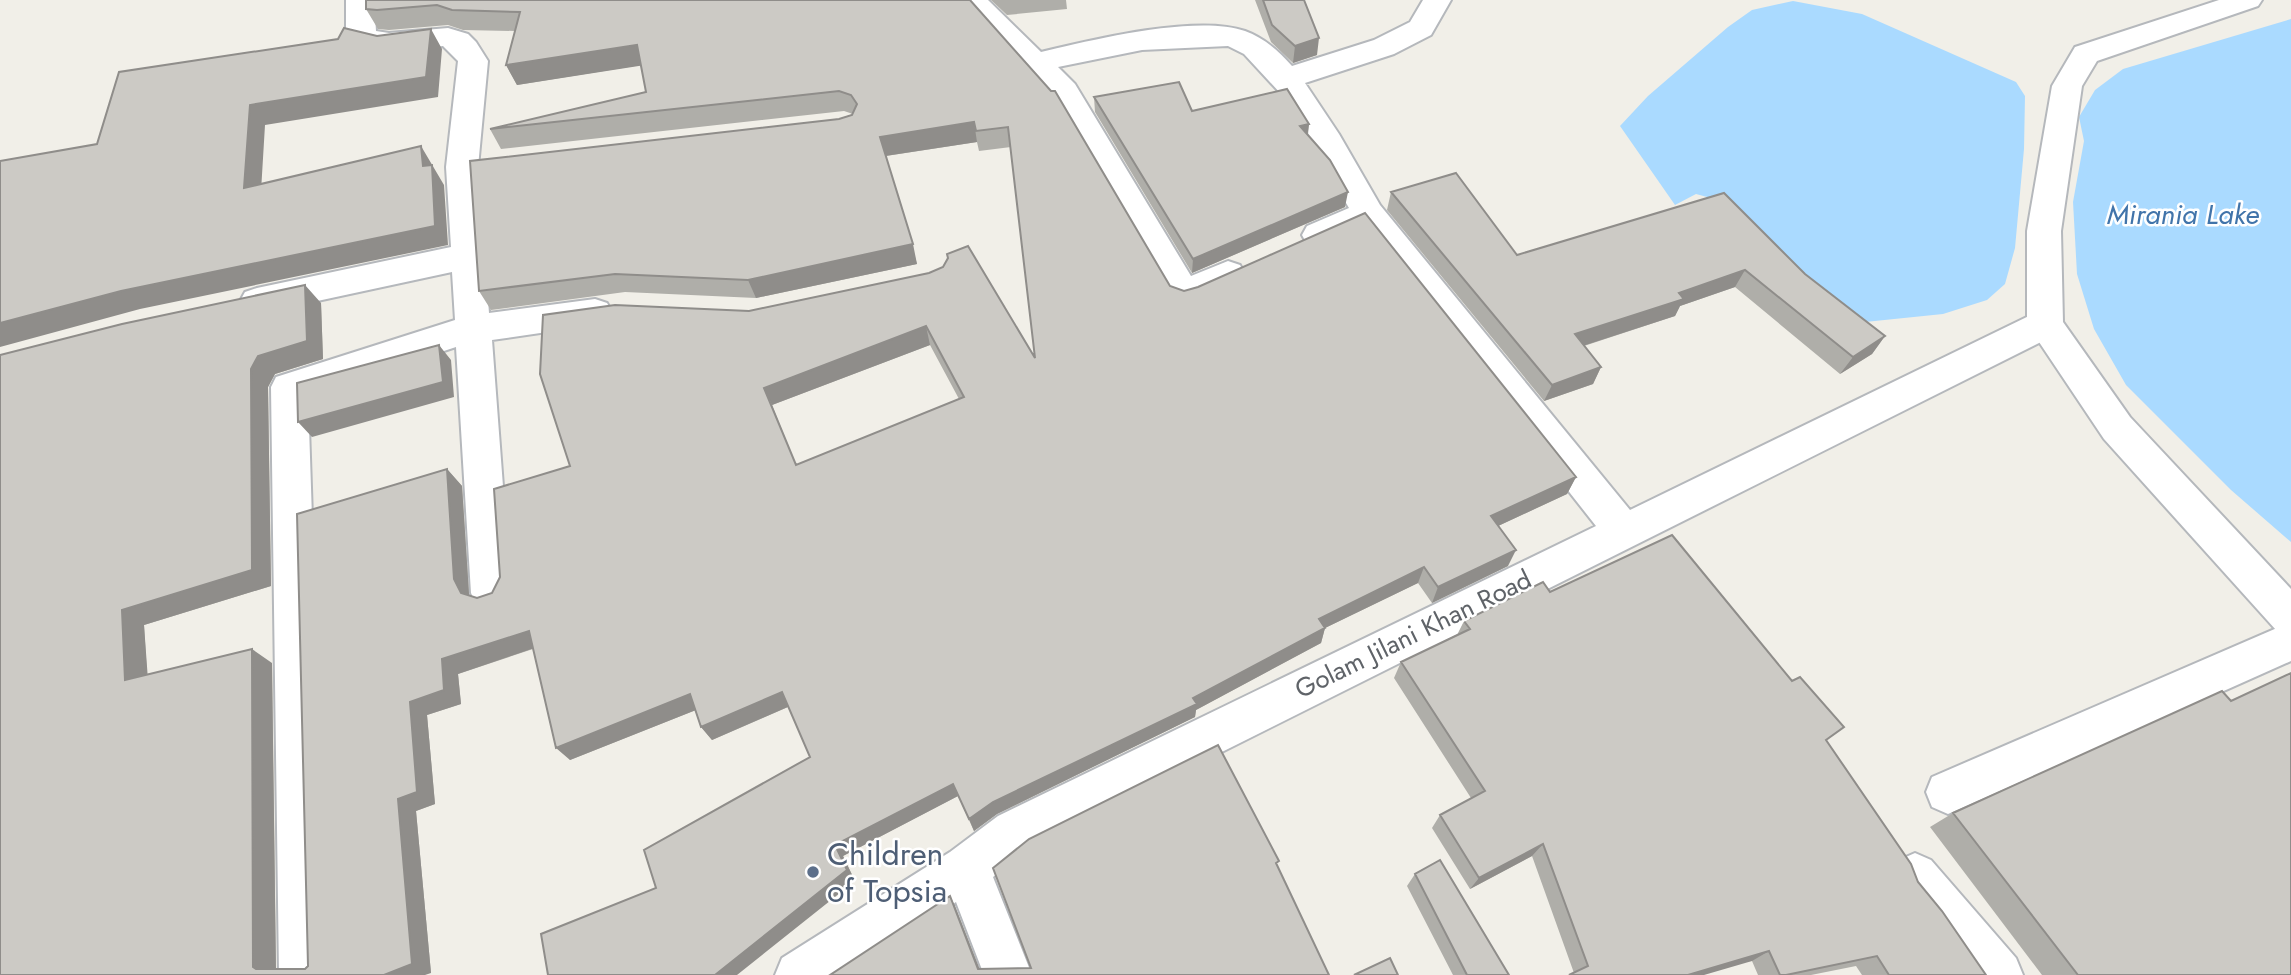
<svg xmlns="http://www.w3.org/2000/svg" width="2291" height="975" font-family="Jost,sans-serif">
  <style>
    .water { fill: #aadaff }
    .lines { fill: none; stroke-linecap: round; stroke-linejoin: round }
    .minor-casing { stroke: #b5b8bc; stroke-width: 4 }
    .tertiary-casing { stroke: #b5b8bc; stroke-width: 4 }
    .minor { fill: #fff; fill-rule: evenodd }
    .tertiary { fill: #fff; fill-rule: evenodd }
    .wall { fill: #afaea9; fill-rule: evenodd }
    .shaded-wall { fill: #8f8d8a }
    .building { fill: #cccac5; stroke: #8f8d8a; stroke-width: 2; fill-rule: evenodd }
    .service-dot { fill: #5c6f8a; stroke: #fff; stroke-width: 2.5 }
    .labels { text-anchor: middle; stroke-width: 5; stroke-linejoin: round; paint-order: stroke }
    .street-label { font-size: 26px; fill: #5f6368; stroke: #fff }
    .water-label { font-size: 28px; font-style: italic; fill: #4174aa; stroke: #fff }
    .near-service-label { font-size: 32px; fill: #4e5e75; stroke: #fff; text-anchor: start }
  </style>
  <rect width="100%" height="100%" fill="#f1efe8"/>
  <!-- water -->
  <path class="water" d="M1793,1l69,13 154,68 9,14 -1,53 -9,99 -10,36 -18,16 -44,14 -78,8 -27,-11 -127,-113 -15,-4 -21,11 -55,-79 28,-30 80,-69 24,-17z
    M2291,19v523l-60,-52 -105,-105 -32,-56 -17,-55 -4,-72 11,-61 -5,-24 16,-27 28,-21z"/>
  <g class="lines">
    <!-- minor casing -->
    <g class="minor-casing">
      <path id="minor" d="M346,0h28l2,31 13,2 59,-5 20,6 8,8 12,19 -10,106 11,146 106,-14 12,4 5,9 -5,9 -12,4 -103,15 19,253 -6,13 -14,5 -14,-5 -6,-13 -15,-246 -148,49 19,579h-48l-8,-588 5,-10 179,-57 -3,-48 -195,42 -12,-4 -5,-9 5,-9 12,-4 194,-41 -5,-80 12,-106 -15,-15 -54,7 -38,-9 -5,-7z
        M957,0h31l53,52c50,-12 156,-38 204,-21 19,7 34,20 47,35l82,-26 36,-18 13,-22h28l-20,35 -37,19 -89,29 34,51 41,71 250,305 403,-196 12,-4 12,4 6,10 -6,10 -1027,514 -37,29 39,98h-48l-28,-73 -114,73h-67l7,-17 168,-106 48,-36 598,-290 -234,-297 -43,18 -12,-3 -5,-9 5,-9 42,-18 -67,-113 -38,-41 -16,-8 -86,4 -84,17 17,17 116,192 37,-15 12,4 5,9 -5,9 -56,24 -12,-4 -120,-206z
        M2291,622v39l-327,146 -16,7 -16,-7 -6,-15 6,-15z
        M1915,853l16,7 85,98 7,17h-55l-69,-83 -7,-16 7,-16z"/>
    </g>
    <!-- tertiary casing -->
    <g class="tertiary-casing">
      <path id="tertiary" d="M2219,0h43l-4,6 -161,55 -15,25 -21,145 2,91 67,95 161,172v46l-15,-5 -172,-191 -77,-115v-93l25,-145 23,-39z"/>
    </g>
    <!-- minor -->
    <use href="#minor" class="minor"/>
    <!-- tertiary -->
    <use href="#tertiary" class="tertiary"/>
  </g>
  <!-- wall -->
  <path class="wall" d="M366,0h604l200,286 406,191 -9,17 -69,32 10,40 -76,37 -14,-20 -93,45 -4,15 -125,67 -1,7 -198,97 -23,17 -16,-35 -115,60 12,25 -199,7 154,-131 -22,-50 -76,33 -11,-13 -5,-17 -126,50 -37,-111 -75,25 3,30 -34,11 8,89 -19,7 15,162 -431,2v-620l321,-52 2,56 -48,15 -7,13 3,199 -127,39 3,49 125,-11 4,306h29l3,-3 139,-497 15,17 7,108v2l8,2 15,-5 78,-127 179,-155 180,-38 106,85 -24,-211 -32,4 -2,-9 -91,14 31,108 -161,34 -131,-6 -134,18 -12,-19 360,-172 14,-5 -9,-3 -343,38 -11,-20 156,-37 -5,-27 -124,20 -11,-20 9,-34 -52,-1 -15,-5 -59,5 -11,-1 -12,-20zM930,345l29,54 -163,66 -24,-60z
    M991,0h75l1,9 -60,6z
    M1255,0h49l13,55 -24,8 -22,-21z
    M1094,97l98,14 117,13 -1,11 37,72 -153,66 -97,-161z
    M1391,192l126,63 288,19 80,62 -13,18 -32,20 -105,-87 -55,19 -5,10 -91,30 17,21 -8,17 -49,17 -157,-191z
    M1550,592l277,149 91,141 68,93h-124l-6,-9 -45,9h-53l-6,-14 -178,12 -42,-117 -62,33 -38,-61 8,-13 31,-17 -77,-120 7,-16 56,-27 7,-14z
    M1953,813l338,162h-249l-112,-148z
    M1415,874l94,101h-56l-46,-89z"/>
  <!-- shaded-wall -->
  <path class="shaded-wall" d="M431,29l11,20 -4,48 -173,28 -5,83 -16,-20 6,-83z
    M1319,38l-2,17 -24,8 2,-17z
    M637,45l8,20 -128,20 -11,-20z
    M974,122l3,20 -92,14 -5,-19z
    M1309,124l-2,14 -7,-12z
    M421,146l23,39 4,60 -308,64 -140,38v-24l423,-157z
    M1348,192l-3,15 -153,66 1,-14z
    M913,244l4,20 -161,34 -8,-18z
    M1745,270l-10,17 -55,19 -5,10 -108,35 8,-17 104,-41z
    M305,285l16,18 2,56 -48,15 -7,13 3,199 -127,39 5,69 -24,-14 -3,-70 136,-254z
    M926,326l4,19 -158,60 -8,-17z
    M1885,336l-13,18 -32,20 13,-17z
    M439,345l12,15 3,37 -142,40 -14,-15z
    M1601,367l-8,17 -49,17 8,-16z
    M447,469l15,17 7,108 7,14 -15,-15 -7,-14z
    M1576,477l-9,17 -84,39 8,-17z
    M1516,550l-8,16 -76,37 6,-16z
    M1424,567l-6,16 -93,45 -4,15 -125,67 -1,7 -198,97 -23,17 -5,-12 24,-17 200,-104 126,-79z
    M529,631l14,14 -85,29 3,30 -34,11 8,89 -19,7 15,162 -6,2h-41l14,-176 12,-97 32,-43z
    M252,649l20,14 4,312 -20,-6 -3,-2z
    M782,692l8,14 -78,34 -11,-13z
    M690,694l11,14 -131,52 -14,-12z
    M953,784l5,12 -115,60 12,25 -118,94h-22l120,-130z
    M1543,844l-11,12 -62,33 9,-11z
    M950,896l5,10 27,69 -4,-6z
    M1769,951l-17,10 -48,14h-16z"/>
  <!-- building -->
  <path class="building" d="M366,0h604l81,91h4l115,195 14,5 14,-4 167,-74 211,264 -85,39 25,34 -78,37 -14,-20 -105,52 6,9 -132,70 4,6 -204,98 -24,17 -16,-35 -118,61 12,25 -132,105h-167l-7,-41 115,-46 -12,-38 166,-93 -28,-65 -81,35 -11,-33 -134,54 -27,-117 -87,28 2,31 -34,12 7,90 -19,7 14,165 -28,11h-384v-620l122,-31 183,-39 2,56 -49,15 -7,13 1,201 -130,40 3,70 127,-31 1,318 3,2h49l3,-3 -11,-452 150,-45 7,110 7,14 16,5 15,-5 8,-16 -6,-88 76,-23 -30,-92 3,-59 72,-10 134,6 180,-38 14,-6 5,-9 -1,-4 21,-8 67,112 -27,-231 -32,4 -2,-9 -94,15 33,107 -165,36 -133,-6 -136,17 -9,-130 369,-42 13,-4 5,-11 -6,-9 -12,-4 -349,38 156,-37 -9,-47 -131,20 14,-53 -68,-2 -15,-5 -60,5 -11,-1zM926,326l38,71 -168,68 -32,-77z
    M1263,0h41l15,38 -24,8 -23,-21z
    M344,28l33,8 54,-7 -5,48 -176,28 -6,83 177,-42 2,20 9,-1 3,61 -314,65 -121,32v-162l97,-17 22,-72 219,-33z
    M1179,82l13,29 95,-22 22,35 -9,2 30,34 18,32 -155,67 -99,-162z
    M1456,173l61,82 207,-62 81,81 80,62 -32,21 -108,-87 -66,23 5,6 -109,35 26,33 -49,18 -161,-193z
    M439,345l4,37 -145,40 -1,-39z
    M1672,535l120,146 8,-4 44,50 -18,13 85,124 7,18 24,29 44,64h-97l-12,-19 -91,19h-6l-11,-24 -81,24h-119l19,-9 -45,-122 -64,34 -39,-63 45,-24 -84,-129 69,-33 -6,-8 79,-39 7,10z
    M2291,673v302h-213l-125,-162 269,-122 9,10z
    M1218,745l61,116 -3,2 53,112h-499l120,-79 28,73 53,-1 -38,-100 36,-29z
    M1440,860l69,115h-42l-52,-101z
    M1390,958l8,17h-44z"/>
  <!-- markers -->
  <circle class="service-dot" cx="813" cy="872" r="7"/>
  <g class="labels">
    <!-- street labels -->
    <g class="street-label">
      <text transform="translate(1413 634) rotate(-26)" y="9">Golam Jilani Khan Road</text>
    </g>
    <!-- water labels -->
    <g class="water-label">
      <text x="2183" y="224">Mirania Lake</text>
    </g>
    <!-- near-service labels -->
    <g class="near-service-label">
      <text x="827" y="865">Children<tspan x="827" dy="37">of Topsia</tspan></text>
    </g>
  </g>
</svg>
